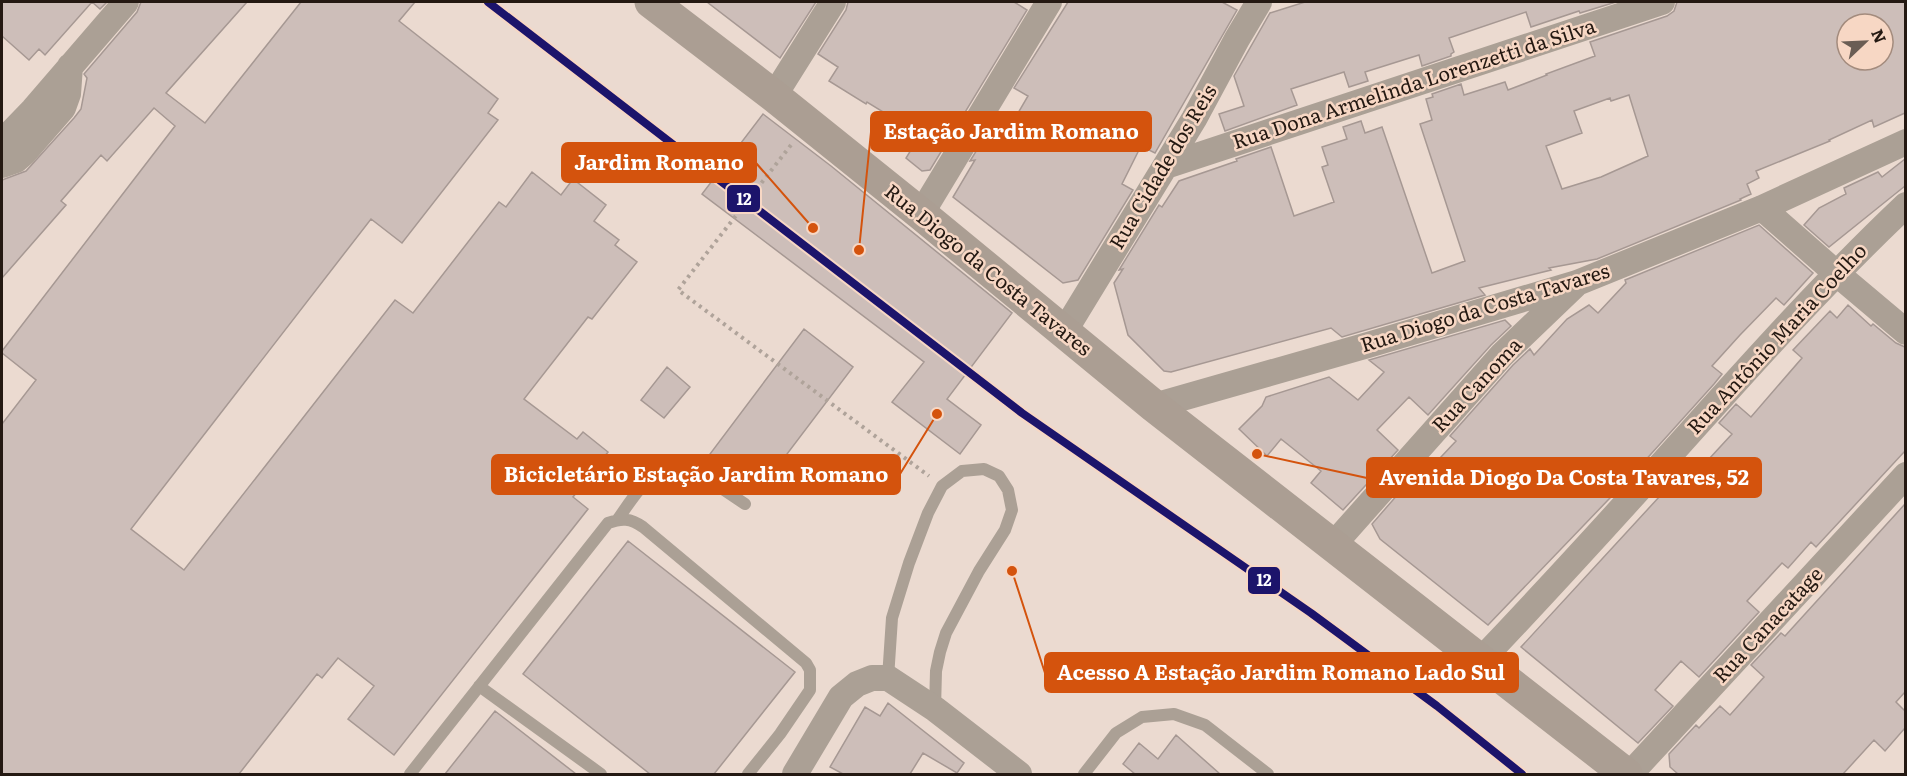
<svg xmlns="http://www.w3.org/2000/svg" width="1907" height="776" font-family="Literata,serif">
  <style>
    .building { fill: #cdbeb9; stroke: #a69893; stroke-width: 1.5; fill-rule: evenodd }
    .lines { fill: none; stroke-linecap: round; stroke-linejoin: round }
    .path { stroke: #afa39a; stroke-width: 4; stroke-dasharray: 3 4.5; stroke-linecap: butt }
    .lane { stroke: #aba095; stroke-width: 12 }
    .street { stroke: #aba095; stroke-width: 26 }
    .secondary { stroke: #ab9e93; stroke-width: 33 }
    .rail-1-casing { stroke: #f7d7c4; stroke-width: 12 }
    .rail-1 { stroke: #1c146b; stroke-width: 8 }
    .labels { text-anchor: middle; stroke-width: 5; stroke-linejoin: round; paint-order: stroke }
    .street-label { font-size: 20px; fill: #241912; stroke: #f7d7c4 }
    .leader { fill: none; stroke: #d4530d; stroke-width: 2 }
    .callout-dot { fill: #d4530d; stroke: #f7d7c4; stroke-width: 2 }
    .callout { fill: #d4530d; stroke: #d4530d; stroke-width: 2 }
    .callout-label { font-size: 21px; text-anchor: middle; font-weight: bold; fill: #fff }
    .line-badge { stroke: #f7d7c4; stroke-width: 2 }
    .badge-label { font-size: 16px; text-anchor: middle; font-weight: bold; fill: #fff }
  </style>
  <rect width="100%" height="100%" fill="#ebdad0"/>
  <!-- building -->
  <path class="building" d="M2,2h105l-7,7 -8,-7 -47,53 -6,-6 -10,11 -27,-24z
    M141,2h106l-81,91 39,30 96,-121h114l-16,19 99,78 -10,14 10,7 -96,123 -31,-24 -240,310 53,41 211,-270 18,13 86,-111 7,5 26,-35 29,23 12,-16 33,26 -12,16 25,19 -4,5 22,17 -45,57 -4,-2 -64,82 53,40 6,-7 25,20 -35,45 15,12 -194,246 -46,-36 26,-33 -36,-28 -16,20 -5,-4 -78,100h-237v-350l34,-44 -34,-27v-2l173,-225 -21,-18 -47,53 -6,-6 -40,46 5,4 -64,73v-98l24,-9 48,-53 7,-9 6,-31 -3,-4 53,-62z
    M707,2h109l-36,56z
    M848,2h166l13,8 -97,160 -8,1 -16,-13 16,-26 -20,-4 -4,-7 -31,-19 -1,2 -37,-23 9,-14 -20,-13 28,-44z
    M1068,2h154l15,8 -82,143 -14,-7 -19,38 11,6 -55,90 -15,3 -110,-86 22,-37 -5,1 23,-37 14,8 21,-36 -14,-8z
    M1305,2h311l-36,11 -1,-2 -48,16 -5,-15 -77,26 5,14 -3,2v2l-29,10 -3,-11 -54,17 3,9 -19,6 -5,-15 -53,17 6,16 -72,26 -6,-17 25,-8 -10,-30 36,-63z
    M1677,2h228v111l-31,14 -2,-7 -43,20 1,1 -74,30 3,7 -12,6 4,10 -11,5 1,1 -144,59 -48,9 2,2 -72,18 6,7 -143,42 -11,-9 -160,44 -7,-1 -36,-36 -14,-52 9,-14 -4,1 40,-65 3,2 17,-26 58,-20 -1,-2 35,-12 23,69 40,-14 -12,-35 6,-2 -6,-18 25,-8 -4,-12 18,-6 4,12 17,-6 50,146 33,-12 -45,-137 12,-4 -6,-21 7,-2 -1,-3 29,-10 3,11 41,-13 3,8 39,-15 -1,-1 49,-18 -5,-14 77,-26 7,-5zM1847,24h36v36h-36zM1629,95l19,61 -47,21 -39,12 -16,-43 36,-13 -8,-22 36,-13 1,3z
    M763,114l68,52 181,147 -65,86 34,26 -21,29 -68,-52 32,-40 -222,-168z
    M1905,159v27l-76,61 -25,-22 15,-17 27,-14 -2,-6 34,-16 4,5z
    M1759,225l54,48 -29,32 -8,-7 -36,37 -28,31 10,8 -8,10 -81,90 -145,151 -108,-86 -8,-15 47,-54 5,5 32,-34 -6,-5 63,-71 17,-16 4,6 33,-36 22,-14 9,8 28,-30 -1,-3z
    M1848,305l23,21 2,-2 23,19 9,4v104l-89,96 -5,-5 -23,26 -6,-5 -35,38 12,11 -60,65 -18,-16 -26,29 18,16 -35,37 -117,-96 162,-176 4,4 5,-5 4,3 36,-39 -13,-11 17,-19 15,13 51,-59 -9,-8 37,-39 7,7z
    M1505,320l6,6 -20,19 -63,70 -19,-18 -32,33 21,20 -55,60 -32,-27 10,-12 -40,-32 -14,17 -28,-27 23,-23 4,-9 63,-20 29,23 26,-28 -15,-12z
    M804,329l49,38 -94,124 -49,-37z
    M667,367l23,20 -26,31 -23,-18z
    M1905,504v188l-9,10 9,9v17l-20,23 -11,-11 -31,34h-165l-8,-7 -1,-13 27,-29 3,3 21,-22 10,9 34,-38 -13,-12 30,-32 4,3z
    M628,541l167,131 -81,102h-64l-127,-100z
    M888,703l76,60 -7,10 -34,-20 -13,21h-67l-13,-7 35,-60 15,9z
    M495,711l81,63h-131z
    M1176,735l44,39h-85l-12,-10 16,-21 19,16z"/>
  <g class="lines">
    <!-- path -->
    <path class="path" d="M791,145l-113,145 251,186"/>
    <!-- lane -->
    <path class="lane" d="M618,519c18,-26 28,-43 57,-58l12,4 58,39
      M888,678l4,-60 17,-55 19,-50 14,-27 20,-15 22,-2 15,7 9,14 4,20 -7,20 -26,41 -33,62 -6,19 -4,19 -1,38
      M479,686l122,88
      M410,774l198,-251c14,-5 22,-5 35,4l163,136 4,7v20l-30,44 -32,40
      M1084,774l32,-41 26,-16 32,-3 31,11 63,49"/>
    <!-- street -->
    <path class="street" d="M774,96l59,-94
      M2,142l31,-32 93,-108
      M2,165l14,-5 8,-7 39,-45 5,-14 2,-28
      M1166,166l496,-164
      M1762,208l74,65 70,59
      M921,214l128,-212
      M1064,332l130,-213 43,-80 22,-37
      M1154,406l214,-61 209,-62 185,-75 144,-66
      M1333,545l169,-190 73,-70
      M1481,660c57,-60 114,-122 169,-183 84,-93 165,-186 256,-272
      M795,774l46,-77 16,-13 15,-6h16l47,31 84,65
      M1630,774l276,-299"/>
    <!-- secondary -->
    <path class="secondary" d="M651,2l123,94 147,118 233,192 472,368"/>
    <!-- rail-1 casing -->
    <g class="rail-1-casing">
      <path id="rail-1" d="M488,2l534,411 289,200 126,93 85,68"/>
    </g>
    <!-- rail-1 -->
    <use href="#rail-1" class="rail-1"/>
  </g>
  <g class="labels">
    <!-- street labels -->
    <g class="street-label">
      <text transform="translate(1414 84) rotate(-18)" y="7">Rua Dona Armelinda Lorenzetti da Silva</text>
      <text transform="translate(1163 167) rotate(-59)" y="7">Rua Cidade dos Reis</text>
      <text transform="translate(988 270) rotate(39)" y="7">Rua Diogo da Costa Tavares</text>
      <text transform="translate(1485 308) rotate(-17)" y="7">Rua Diogo da Costa Tavares</text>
      <text transform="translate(1777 339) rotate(-47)" y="7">Rua Antônio Maria Coelho</text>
      <text transform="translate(1477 385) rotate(-47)" y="7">Rua Canoma</text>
      <text transform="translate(1768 625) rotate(-47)" y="7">Rua Canacatage</text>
    </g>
  </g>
  <!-- callouts -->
  <path class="leader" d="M859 250L871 132M813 228L756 163M937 414L900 474M1257 454L1367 478M1012 571L1045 673"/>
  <g class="callout-dot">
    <circle cx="859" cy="250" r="6"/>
    <circle cx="813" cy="228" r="6"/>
    <circle cx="937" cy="414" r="6"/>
    <circle cx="1257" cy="454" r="6"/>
    <circle cx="1012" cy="571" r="6"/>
  </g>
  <g class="callout">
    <rect x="871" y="112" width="280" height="39" rx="6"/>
    <rect x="562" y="143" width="194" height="39" rx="6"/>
    <rect x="492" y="455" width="408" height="39" rx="6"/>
    <rect x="1367" y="458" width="394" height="39" rx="6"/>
    <rect x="1045" y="653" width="473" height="39" rx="6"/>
  </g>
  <g class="callout-label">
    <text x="1011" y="139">Estação Jardim Romano</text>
    <text x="659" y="170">Jardim Romano</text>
    <text x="696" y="482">Bicicletário Estação Jardim Romano</text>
    <text x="1564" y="485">Avenida Diogo Da Costa Tavares, 52</text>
    <text x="1281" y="680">Acesso A Estação Jardim Romano Lado Sul</text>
  </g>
  <g class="line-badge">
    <rect x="726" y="184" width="35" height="29" rx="6" fill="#1c146b"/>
    <rect x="1247" y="566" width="34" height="29" rx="6" fill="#1c146b"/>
  </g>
  <g class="badge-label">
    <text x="744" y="205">12</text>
    <text x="1264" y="586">12</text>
  </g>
  <!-- border -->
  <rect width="1907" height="776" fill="none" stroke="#241912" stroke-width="6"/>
  <!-- north arrow -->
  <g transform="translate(1865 42) rotate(67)"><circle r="28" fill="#f7d7c4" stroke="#a38b7d" stroke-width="1.5"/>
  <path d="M0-4.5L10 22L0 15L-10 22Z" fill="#6a5d54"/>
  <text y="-9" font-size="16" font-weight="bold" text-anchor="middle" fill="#241912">N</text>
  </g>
</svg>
